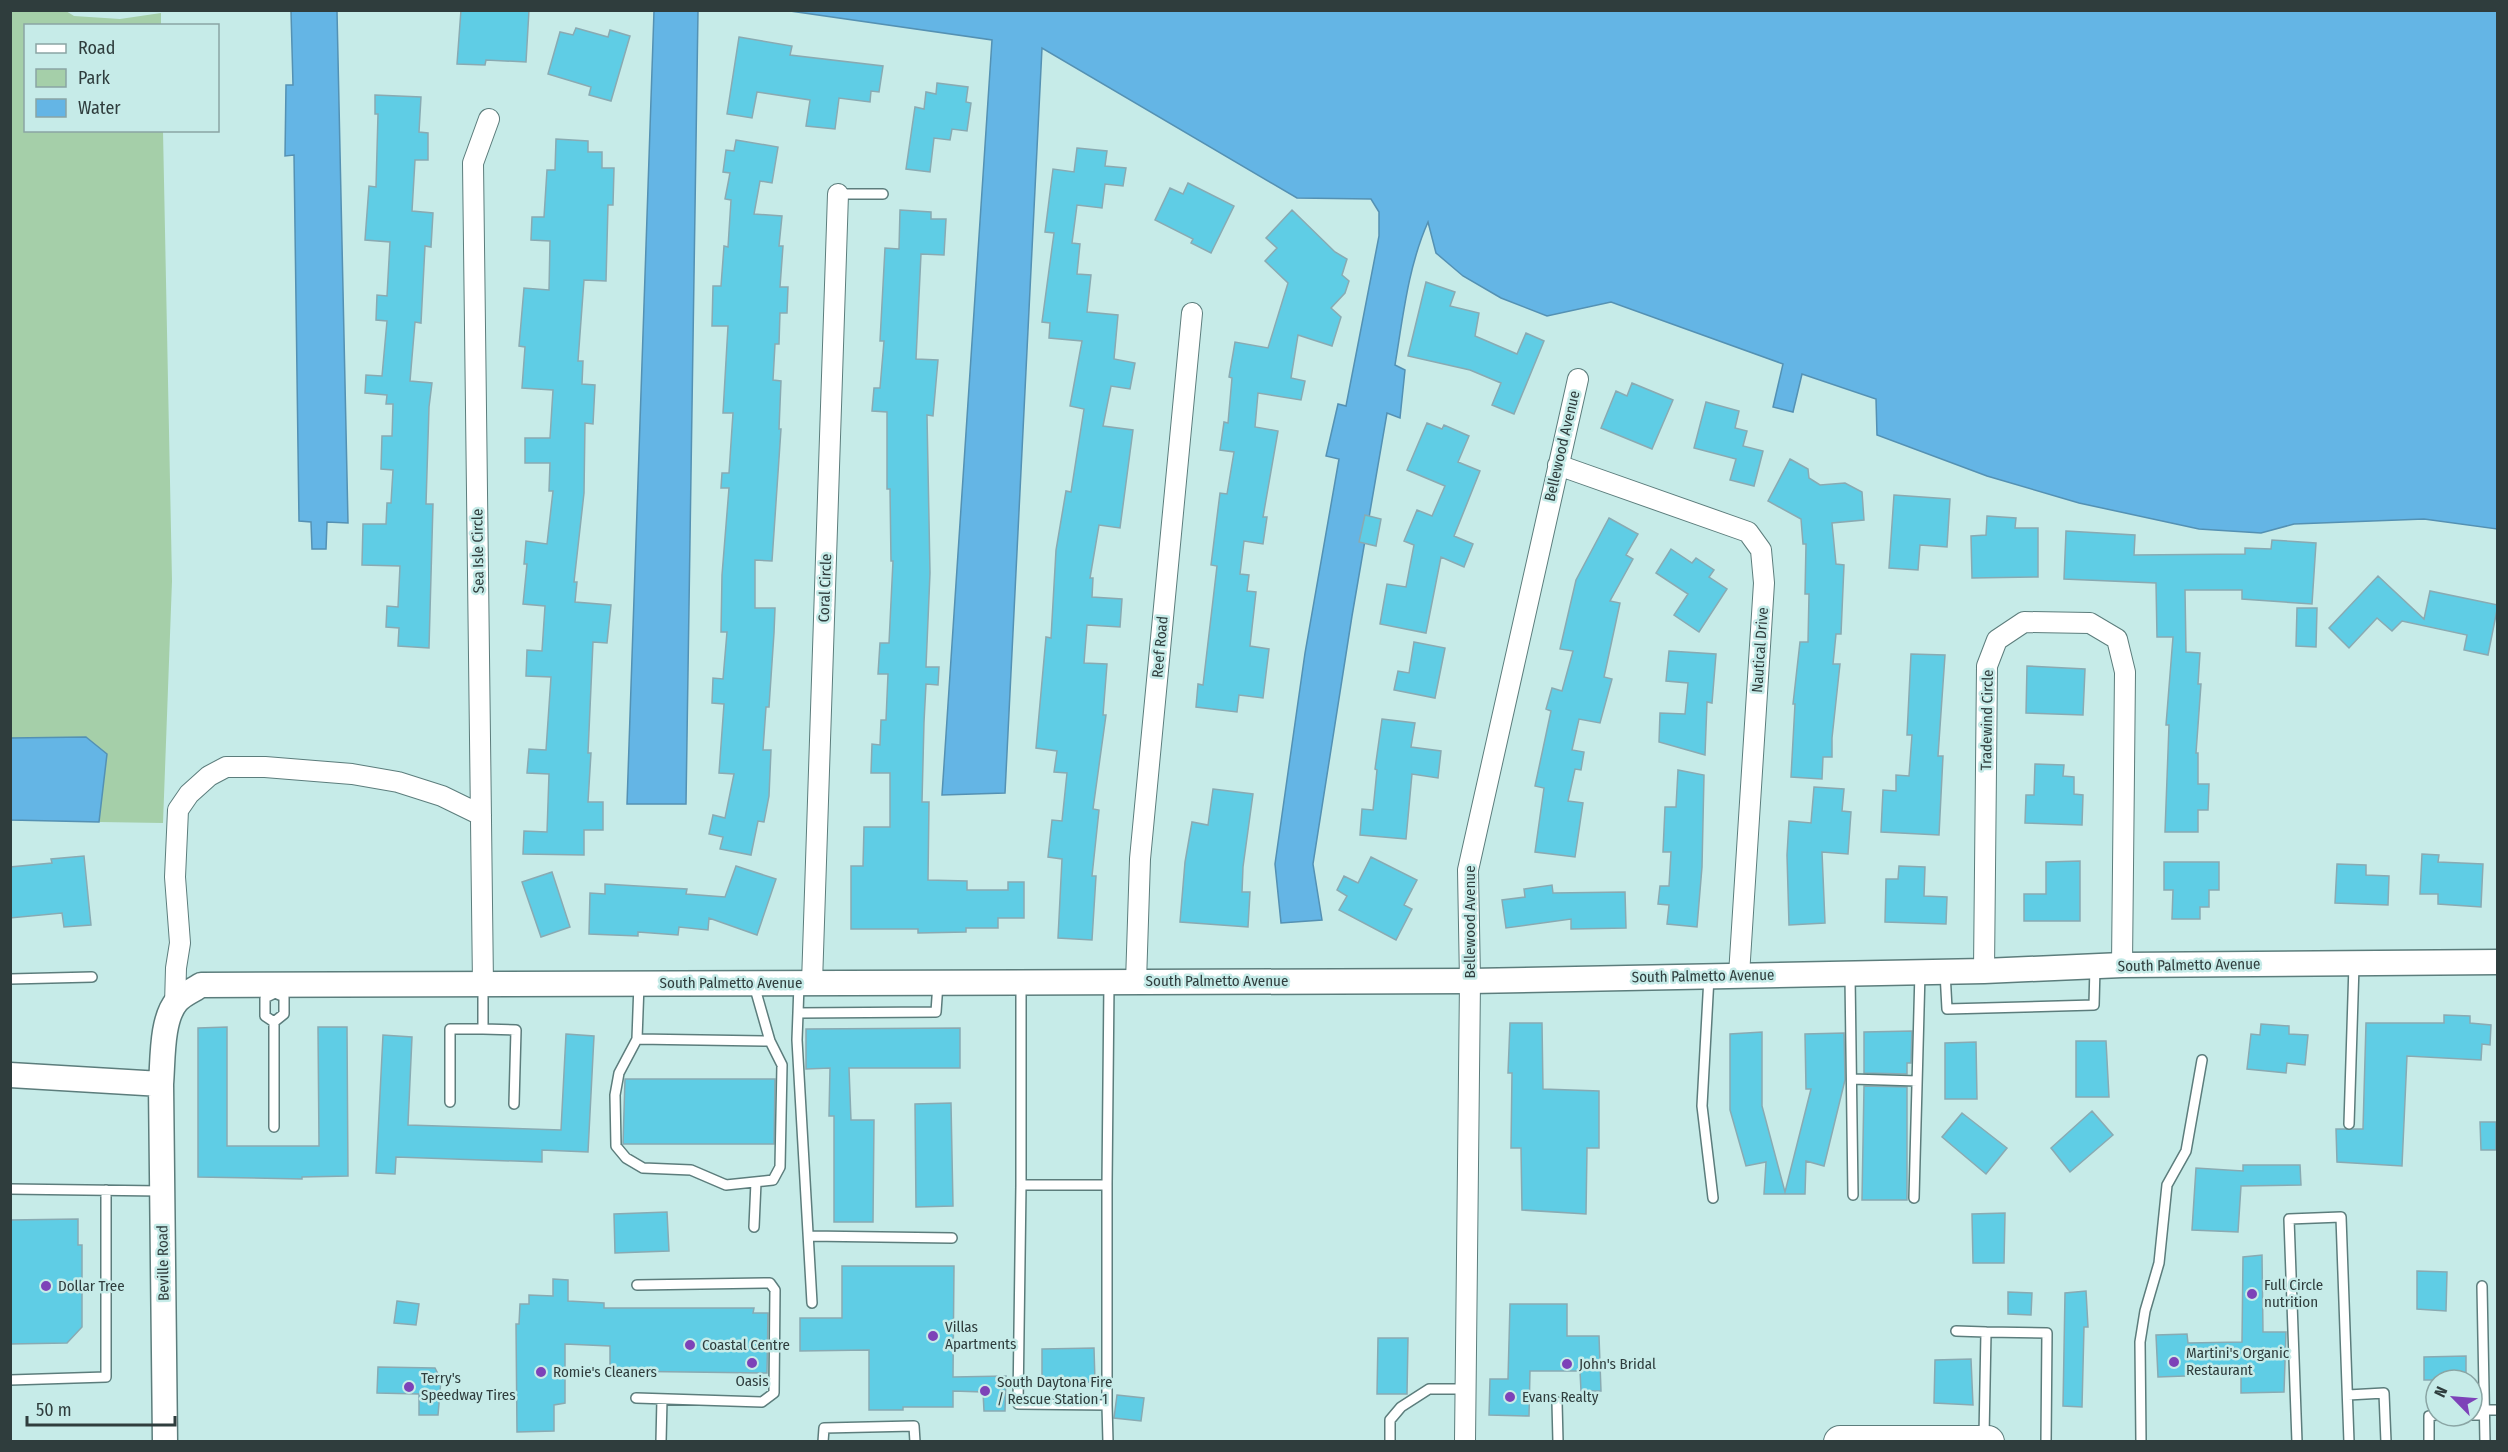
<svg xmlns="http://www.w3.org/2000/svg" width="2508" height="1452" font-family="'Fira Sans Condensed',sans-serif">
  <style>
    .green { fill: #a5cfa9 }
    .water { fill: #64b5e5; stroke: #5491b3; stroke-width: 1.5 }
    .building { fill: #5fcde5; stroke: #89aab2; stroke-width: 1.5 }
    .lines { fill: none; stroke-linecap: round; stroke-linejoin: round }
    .service-casing { stroke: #5c7d7c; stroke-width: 12 }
    .minor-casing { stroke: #5c7d7c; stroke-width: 22 }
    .tertiary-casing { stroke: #5c7d7c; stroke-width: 27 }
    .primary-casing { stroke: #5c7d7c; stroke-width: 34 }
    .service { stroke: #fff; stroke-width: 9 }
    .minor { stroke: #fff; stroke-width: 20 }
    .tertiary { stroke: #fff; stroke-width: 24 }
    .primary { stroke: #fff; stroke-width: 32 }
    .poi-dot { fill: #7d42b8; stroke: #c6ebe8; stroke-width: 2 }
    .labels { text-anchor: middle; stroke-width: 5; stroke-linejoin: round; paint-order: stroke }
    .street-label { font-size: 15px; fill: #2f3d3d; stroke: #c6ebe8 }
    .poi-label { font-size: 15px; fill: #2f3d3d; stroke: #c6ebe8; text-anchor: start }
  </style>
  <rect width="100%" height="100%" fill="#c6ebe8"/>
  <!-- green -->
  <path class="green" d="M10,11h56l8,5 46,3 41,-6v12l-135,1v104l137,1 9,450 -9,242 -64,-1 7,-68 -20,-17 -75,1z"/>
  <!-- water -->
  <path class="water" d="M291,11h46l11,512 -21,-1 -1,27h-14l-1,-27 -12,-1 -5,-366 -9,1 1,-71h7z
    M654,11h44l-12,793h-59z
    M790,11h1707v518l-73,-10 -130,5 -33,9 -62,-4 -120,-26 -92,-27 -110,-41 -1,-36 -74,-25 -9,38 -20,-5 10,-43 -172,-62 -64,14 -46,-18 -38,-22 -27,-23 -8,-31c-20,45 -25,95 -33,143l10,5 -5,48 -13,-5 -35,203 -39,248 9,56 -41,3 -6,-59 30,-211 34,-194 -13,-3 12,-52 8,2 33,-170v-24l-8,-13 -74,-1 -255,-150 -37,745 -63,2 50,-755z
    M86,737l21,17 -8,68 -88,-2v-82z"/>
  <!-- building -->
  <path class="building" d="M461,10h68l-3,52 -40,-2 -1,5 -28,-1z
    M576,28l32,9 2,-7 20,6 -19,65 -22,-6 2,-8 -43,-13 12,-42 13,3z
    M739,37l53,9 -2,9 93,11 -4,26 -8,-1 -1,11 -31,-4 -4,31 -29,-3 4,-26 -53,-8 -5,26 -25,-4z
    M937,83l31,4 -2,15 5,1 -4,28 -15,-2 -2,11 -16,-2 -4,34 -24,-3 9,-62 9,2 2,-17 10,2z
    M375,95l46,2 -2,35 9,1v27h-13l-3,51 21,2 -2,34 -6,-1 -4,77 -6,-1 -5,59 22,2 -3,24 -3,97h7l-4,144 -31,-2 1,-18 -13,-1 1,-21 11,1 2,-41 -38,-1 1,-41h23l1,-21h4l2,-33 -12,-1 1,-33h10l1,-32h-7l1,-9 -22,-2 1,-18 16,1 5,-55 -11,-1 1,-25 10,1 3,-54 -25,-2 4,-54 7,1 2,-73h-3z
    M556,139l32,2v11h14v16h12l-1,37h-5l-2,76 -22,-1 -6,81h5l-1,23 13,1 -2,39 -8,-1 -1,70 -10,89h3l-2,20 36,3 -4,38 -14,-1 -5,111h3l-3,49h15v28h-19v25l-61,-1 1,-23 23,1 2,-58 -22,-1 2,-24 17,1 5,-73 -25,-1 1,-26 15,1 3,-45 -22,-2 4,-40h-3l2,-23 21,3 6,-53h-4l1,-28h-25v-25h25l3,-48 -31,-2 3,-41 -6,-1 5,-58 25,2 1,-49 -19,-1 1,-23h12l3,-47h8z
    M736,140l42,7 -6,36 -12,-2 -6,33 28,2 -3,30h4l-3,41h8l-1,26h-7l-1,31h-4l-2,36 8,1 -2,48h2l-9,132 -17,-1v48h20l-1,25 -5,74h-3l-3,43h8l-2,46 -5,26 -6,-1 -7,34 -31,-6 3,-12 -14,-3 4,-19 12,3 9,-44 -15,-1 5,-69 -12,-1 1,-25 10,1 4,-47h-6l1,-57 7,-87h-8l1,-15h7l4,-60h-10l5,-87h-16l1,-40h8l3,-40 4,1 3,-47 -6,-1 5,-26 -7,-1 3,-22 8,1z
    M1077,148l30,3 -2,15 21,2 -3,18 -18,-2 -3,24 -25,-3 -5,38 8,1 -3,30 14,1 -4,37 31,3 -4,44 21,4 -5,26 -19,-3 -8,40 30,4 -13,98 -21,-3 -9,53h3l-1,19 30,2 -2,28 -33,-2 -3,38 23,1 -4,51h3l-13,94 6,1 -7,66h4l-4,64 -34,-2 4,-79 -14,-2 4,-37 10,1 5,-48 -13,-1 3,-21 -21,-3 10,-111 5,1 5,-88 10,-59 5,1 13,-83 -14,-3 12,-65 -33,-3 1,-15 -8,-1 12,-89 -9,-1 8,-63 21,3z
    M1188,183l46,23 -23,47 -20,-10 2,-4 -38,-19 15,-32 13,6z
    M900,210l31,2v7h15l-2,36 -23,-1 -5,105 22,1 -5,56 -6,-1 3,158 -4,94h13l-1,18 -12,-1 -2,38 -2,80h7l-1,78 39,1v9h41v-8h16v36h-26v10h-32v4l-48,1v-4h-67v-63h12l1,-39h26v-54h-19l1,-29 8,1 1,-25h5l2,-46h-10l2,-31h9l4,-82h-2l-1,-72h-3v-77l-15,-1 2,-23h6l4,-47h-4l5,-93 14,1z
    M1292,210l43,42 12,7 -5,16 7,6 -4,12 -14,15 10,9 -9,29 -34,-11 -7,43 14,3 -4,19 -43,-7 -3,34 23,4 -15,86h4l-4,27 -19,-3 -4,33 9,1 -2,16 9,1 -6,54 19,3 -6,49 -24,-3 -2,17 -41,-5 2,-23 5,1 14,-119 -6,-1 9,-72 7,1 7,-42 -14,-2 4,-28 4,1 4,-45 -3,-1 6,-35 33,6 20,-65 -23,-22 12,-13 -11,-10z
    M1426,282l29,10 -5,14 29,7 -4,23 42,18 9,-21 18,8 -30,73 -22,-9 9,-22 -31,-13 -62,-14z
    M1632,383l41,17 -21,49 -51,-21 15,-37 11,5z
    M1706,402l33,9 -4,17 12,3 -4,15 20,5 -9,35 -24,-6 6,-21 -42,-11z
    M1427,423l15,6 2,-4 25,11 -11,26 22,9 -26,65 19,8 -9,23 -23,-10 -15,76 -46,-9 7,-40 19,3 8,-42 -10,-4 13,-31 15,6 13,-30 -38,-16z
    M1790,459l18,10 1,9 11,7 25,-2 17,9 2,28 -32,3 4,41 8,1 -3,69h-5l-3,30h7l-8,74v19h-9l-1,22 -31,-2 4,-73h-2l7,-62h8l1,-48h-4l1,-50h-3l-2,-25 -33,-18z
    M1894,495l56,4 -3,48 -27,-2 -2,25 -29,-2z
    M1365,515l16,4 -5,27 -17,-4z
    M1987,516l29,2 -1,10h23v49l-66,1 -1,-42 15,-1z
    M1609,518l29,16 -12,21 7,4 -23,42 10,2 -16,74 8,2 -12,44 -21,-4 -7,31 12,2 -3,18 -6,-1 -7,32 15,2 -8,54 -40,-5 9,-64 -9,-2 16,-75 -5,-2 6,-21 10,3 11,-40 -13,-2 16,-69z
    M2066,531l69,4 -1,20 111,-1v-6l26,1 1,-9 44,3 -4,61 -70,-5v-9h-57l1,62 14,1 -2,31h3l-5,69h2v31h11l-1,26h-10v22h-33l4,-107h-3l7,-88h-16l-1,-54 -92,-4z
    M1671,549l21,14 4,-5 18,12 -5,7 18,12 -28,43 -25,-17 14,-21 -32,-21z
    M2378,576l46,43 6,-28 68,14 -10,50 -24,-5 3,-15 -65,-14 -10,10 -15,-13 -28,30 -20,-20z
    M2297,608h20l-1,39 -20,-1z
    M1414,642l31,6 -10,50 -41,-8 4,-19 11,2z
    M1669,651l47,3 -4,49 -5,-1 -2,53 -46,-13 1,-29 25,1 3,-31 -22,-2z
    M1911,654l34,1 -7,101h5l-4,79 -58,-3 2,-42 13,1v-16l13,1 3,-41h-5z
    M2027,666l58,3 -2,46 -57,-2z
    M1382,719l33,4 -4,24 30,4 -3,27 -26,-4 -6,65 -46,-4 2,-26 11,1 4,-40 -2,-1z
    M2035,764l29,1 -1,11 11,1v17l9,1 -1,30 -57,-2 1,-28h8z
    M1678,770l26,5 -2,92 -5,60 -30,-3 2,-19 -11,-1 2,-18h9l2,-34h-8l2,-45h11z
    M1814,787l30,2 -2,22 9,1 -3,42 -26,-2 3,71 -36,2 -2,-70 2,-34 22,2z
    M1213,789l40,5 -10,73 -1,25h8l-2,35 -68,-5 5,-60 7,-40 16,3z
    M2422,854l17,1 -1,7 45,2 -2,43 -43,-3v-10h-18z
    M84,856l7,69 -27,2 -2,-14 -52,5v-51l42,-4 -1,-4z
    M1371,857l46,23 -13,25 8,4 -16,31 -57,-30 8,-14 -10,-6 7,-14 14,7z
    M2080,861v60h-56v-27h22v-32z
    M2164,862h55v28h-10v17h-9v12h-28l1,-29h-9z
    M2337,864l29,1v10l23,1 -1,29 -53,-2z
    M736,866l40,13 -19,56 -48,-17 -1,12 -29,-3 -1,8 -40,-3v4l-49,-2 1,-41 15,1v-10l82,5 -1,5 39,3z
    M1899,866l26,1 -1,29 23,1 -1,27 -61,-2 1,-43h12z
    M552,872l18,55 -29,10 -19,-55z
    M1552,885l1,8 72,-1 1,36 -55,1v-10l-65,9 -4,-28 23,-3 -1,-8z
    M2444,1015l26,1v7l21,2 -1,20 -8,-1 -1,16 -74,-4 -5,110 -65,-4 -1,-33h27l3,-106h78z
    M1510,1023h32l1,66 56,2v57h-12l-1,66 -64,-4 -1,-62h-10l1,-75h-4z
    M2261,1024l28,2v8l19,1 -3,30 -18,-2 -1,10 -39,-4 4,-35 9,1z
    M227,1027v119h92l-1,-119h29l1,149 -46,1v2l-104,-2v-149z
    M960,1028v40h-111l2,52h23l-1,102h-39v-106h-5l1,-48 -24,1v-40z
    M1912,1031l-1,32h-4v11l-43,-1v-41z
    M1762,1032v74l23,86 26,-103h-5l-1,-55 39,-1 1,47 -21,86 -18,-5 -1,33h-41l2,-32 -20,4 -16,-56v-76z
    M566,1034l28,2 -6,116 -46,-2v12l-146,-5 -1,17 -19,-1 7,-138 29,2 -4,88 153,5z
    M2076,1041h30l3,56h-33z
    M1976,1042l1,57h-32v-56z
    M625,1079h150l-1,65h-151z
    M1864,1086l43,1v113h-45z
    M951,1103l2,103 -37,1 -1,-103z
    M2092,1111l21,24 -43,37 -19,-24z
    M1962,1113l45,35 -21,26 -44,-37z
    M2480,1122h16v28h-15z
    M2243,1165h57l1,20 -60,1 -3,46 -46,-2 4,-62 47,3z
    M667,1212l2,39 -54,2 -1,-39z
    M2005,1213l-1,50h-31l-1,-49z
    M78,1219v26h4v82l-15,16 -57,1v-124z
    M2262,1255l1,77h23l-2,60 -43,1v-19l-83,3 -2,-42 31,-1 1,9 54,-1 1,-85z
    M842,1266h112l-1,111 53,-1 -1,35h-21l-1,-19 -30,-1v16h-50v3h-34v-60l-69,1v-33h42z
    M2417,1271l30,1 -1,39 -29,-2z
    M553,1279l15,1v21l36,2v5h150l-1,5h15l-1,60 -157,-2v-25l-45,-2v59l-11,2v26l-37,1 -1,-108h3l1,-20h9v-9l24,1z
    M2086,1291l2,36h-4l-2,80 -19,-1 2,-113z
    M2008,1292l24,1 -1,22 -23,-1z
    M397,1301l22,3 -3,21 -22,-2z
    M1510,1304h57v32h32l2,55h-20l-1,-20h-50l-1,45 -40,-1 1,-36h18z
    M1378,1338h30l-1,56h-30z
    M1094,1348l1,34h-53v-33z
    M2466,1356v24h-42v-23z
    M1971,1359l2,46 -39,-2 1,-43z
    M378,1367l57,1 6,12 -3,35h-19v-21l-42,-1z
    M1117,1395l27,3 -3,23 -27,-3z"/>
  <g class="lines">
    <!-- service casing -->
    <g class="service-casing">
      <path id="service" d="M838,194h45
        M1945,972l2,37 147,-4 1,-38
        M1850,976l3,219
        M1709,977l-7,129 11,92
        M10,979l82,-2
        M639,984l-2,55 -18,34 -4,22 1,51 10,12 17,10 48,2 35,15 47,-5 7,-13 2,-102 -12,-24 -16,-56
        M799,984l-1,29 138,-1 2,-29
        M275,993l9,4v17l-10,8 -9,-6v-18z
        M798,1013l-1,27 15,263
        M483,1029l33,1 -2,74
        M637,1039l133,2
        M1852,1079l65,2
        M450,1102v-73h33v-44
        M2349,1124l5,-159
        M274,1127v-105
        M1021,1185v-201
        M1107,1185l2,-202
        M10,1189l151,2
        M1914,1198l6,-226
        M754,1227l2,-45
        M809,1236l143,2
        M2482,1286l3,156
        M1956,1331l30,1
        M10,1380l96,-3v-187
        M2348,1395l36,-2 2,49
        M636,1398l126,4 12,-9 1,-103 -5,-7 -133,2
        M1557,1402l1,40
        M1107,1405v-220h-86l-3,219 89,1 1,37
        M2484,1410h14
        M2472,1415h12
        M1984,1436l2,-104 61,1 -1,109
        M661,1442l1,-43
        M823,1442l1,-14 90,-2 1,16
        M1390,1442v-22l11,-13 28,-18h36
        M2141,1442l-1,-100 5,-31 14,-48 8,-78 19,-34 16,-91
        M2297,1442l-8,-223 52,-2 8,225
        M2429,1442v-26l7,-1"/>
    </g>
    <!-- minor casing -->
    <g class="minor-casing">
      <path id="minor" d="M1558,465l190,67 13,18 3,33 -25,392
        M1984,971l3,-305 10,-26 27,-18 66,1 27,16 8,33 -3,293
        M1136,982l4,-123 52,-546
        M812,983l26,-789
        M483,985l-10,-822 16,-44
        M175,1005l1,-37 4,-25 -5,-66 3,-67 11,-16 20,-18 17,-9h39l87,7 46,8 44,14 39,19
        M1465,1442l5,-461 -2,-111 110,-491"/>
    </g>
    <!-- tertiary casing -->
    <g class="tertiary-casing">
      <path id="tertiary" d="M10,1075l151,9
        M165,1442l-4,-358c2,-23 0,-65 16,-83 6,-7 17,-11 24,-16l1269,-4 514,-10 138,-6 376,-3"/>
    </g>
    <!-- primary casing -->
    <g class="primary-casing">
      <path id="primary" d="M1840,1442h148"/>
    </g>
    <!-- service -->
    <use href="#service" class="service"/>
    <!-- minor -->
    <use href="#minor" class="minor"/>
    <!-- tertiary -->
    <use href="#tertiary" class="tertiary"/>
    <!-- primary -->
    <use href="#primary" class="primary"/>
  </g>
  <!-- markers -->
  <g class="poi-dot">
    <circle cx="46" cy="1286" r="6"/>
    <circle cx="2252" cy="1294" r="6"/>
    <circle cx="933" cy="1336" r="6"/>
    <circle cx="690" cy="1345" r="6"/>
    <circle cx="2174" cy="1362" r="6"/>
    <circle cx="752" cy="1363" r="6"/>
    <circle cx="1567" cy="1364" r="6"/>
    <circle cx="541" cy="1372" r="6"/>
    <circle cx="409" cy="1387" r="6"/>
    <circle cx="985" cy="1391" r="6"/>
    <circle cx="1510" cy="1397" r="6"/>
  </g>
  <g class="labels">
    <!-- street labels -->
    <g class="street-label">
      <text transform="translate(1562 446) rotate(-77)" y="5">Bellewood Avenue</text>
      <text transform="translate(478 551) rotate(-91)" y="5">Sea Isle Circle</text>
      <text transform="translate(825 588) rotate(-88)" y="5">Coral Circle</text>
      <text transform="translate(1160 647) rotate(-85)" y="5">Reef Road</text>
      <text transform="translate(1760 650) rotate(-86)" y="5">Nautical Drive</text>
      <text transform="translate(1987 720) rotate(-89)" y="5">Tradewind Circle</text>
      <text transform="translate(1470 922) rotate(-90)" y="5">Bellewood Avenue</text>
      <text transform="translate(2189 965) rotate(-1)" y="5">South Palmetto Avenue</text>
      <text transform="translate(1703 976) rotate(-1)" y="5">South Palmetto Avenue</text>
      <text x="1217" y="986">South Palmetto Avenue</text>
      <text x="731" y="988">South Palmetto Avenue</text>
      <text transform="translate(163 1263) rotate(-91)" y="5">Beville Road</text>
    </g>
    <!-- poi labels -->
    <g class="poi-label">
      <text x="2264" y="1290">Full Circle<tspan x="2264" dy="17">nutrition</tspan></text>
      <text x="58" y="1291">Dollar Tree</text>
      <text x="945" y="1332">Villas<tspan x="945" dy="17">Apartments</tspan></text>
      <text x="702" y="1350">Coastal Centre</text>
      <text x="2186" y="1358">Martini's Organic<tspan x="2186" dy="17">Restaurant</tspan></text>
      <text x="1579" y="1369">John's Bridal</text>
      <text x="553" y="1377">Romie's Cleaners</text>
      <text x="421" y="1383">Terry's<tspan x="421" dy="17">Speedway Tires</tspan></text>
      <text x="752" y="1386" text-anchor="middle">Oasis</text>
      <text x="997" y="1387">South Daytona Fire<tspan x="997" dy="17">/ Rescue Station 1</tspan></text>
      <text x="1522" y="1402">Evans Realty</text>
    </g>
  </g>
  <!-- border -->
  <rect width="2508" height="1452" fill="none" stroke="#2f3d3d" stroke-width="24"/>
  <!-- legend -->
  <rect x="24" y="24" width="195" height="108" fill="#c6ebe8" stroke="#8aa5a4" stroke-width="1.5"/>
  <rect x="36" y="44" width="30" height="9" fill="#ffffff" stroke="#8aa5a4" stroke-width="1.5"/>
  <text x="78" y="54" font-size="18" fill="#2f3d3d">Road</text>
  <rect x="36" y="69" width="30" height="18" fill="#a5cfa9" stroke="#8aa5a4" stroke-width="1.5"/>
  <text x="78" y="84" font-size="18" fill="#2f3d3d">Park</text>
  <rect x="36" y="99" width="30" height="18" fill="#64b5e5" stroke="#8aa5a4" stroke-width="1.5"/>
  <text x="78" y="114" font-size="18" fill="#2f3d3d">Water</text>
  <!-- north arrow -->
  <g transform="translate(2454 1398) rotate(295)"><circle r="28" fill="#c6ebe8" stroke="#8aa5a4" stroke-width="1.5"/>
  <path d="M0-4.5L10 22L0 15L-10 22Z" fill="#7d42b8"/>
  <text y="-9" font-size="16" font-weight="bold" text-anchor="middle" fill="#2f3d3d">N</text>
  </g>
  <!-- scale -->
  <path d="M27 1416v9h148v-9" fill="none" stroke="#2f3d3d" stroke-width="3"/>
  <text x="36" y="1416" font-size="18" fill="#2f3d3d" stroke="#c6ebe8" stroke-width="4.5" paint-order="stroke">50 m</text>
</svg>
